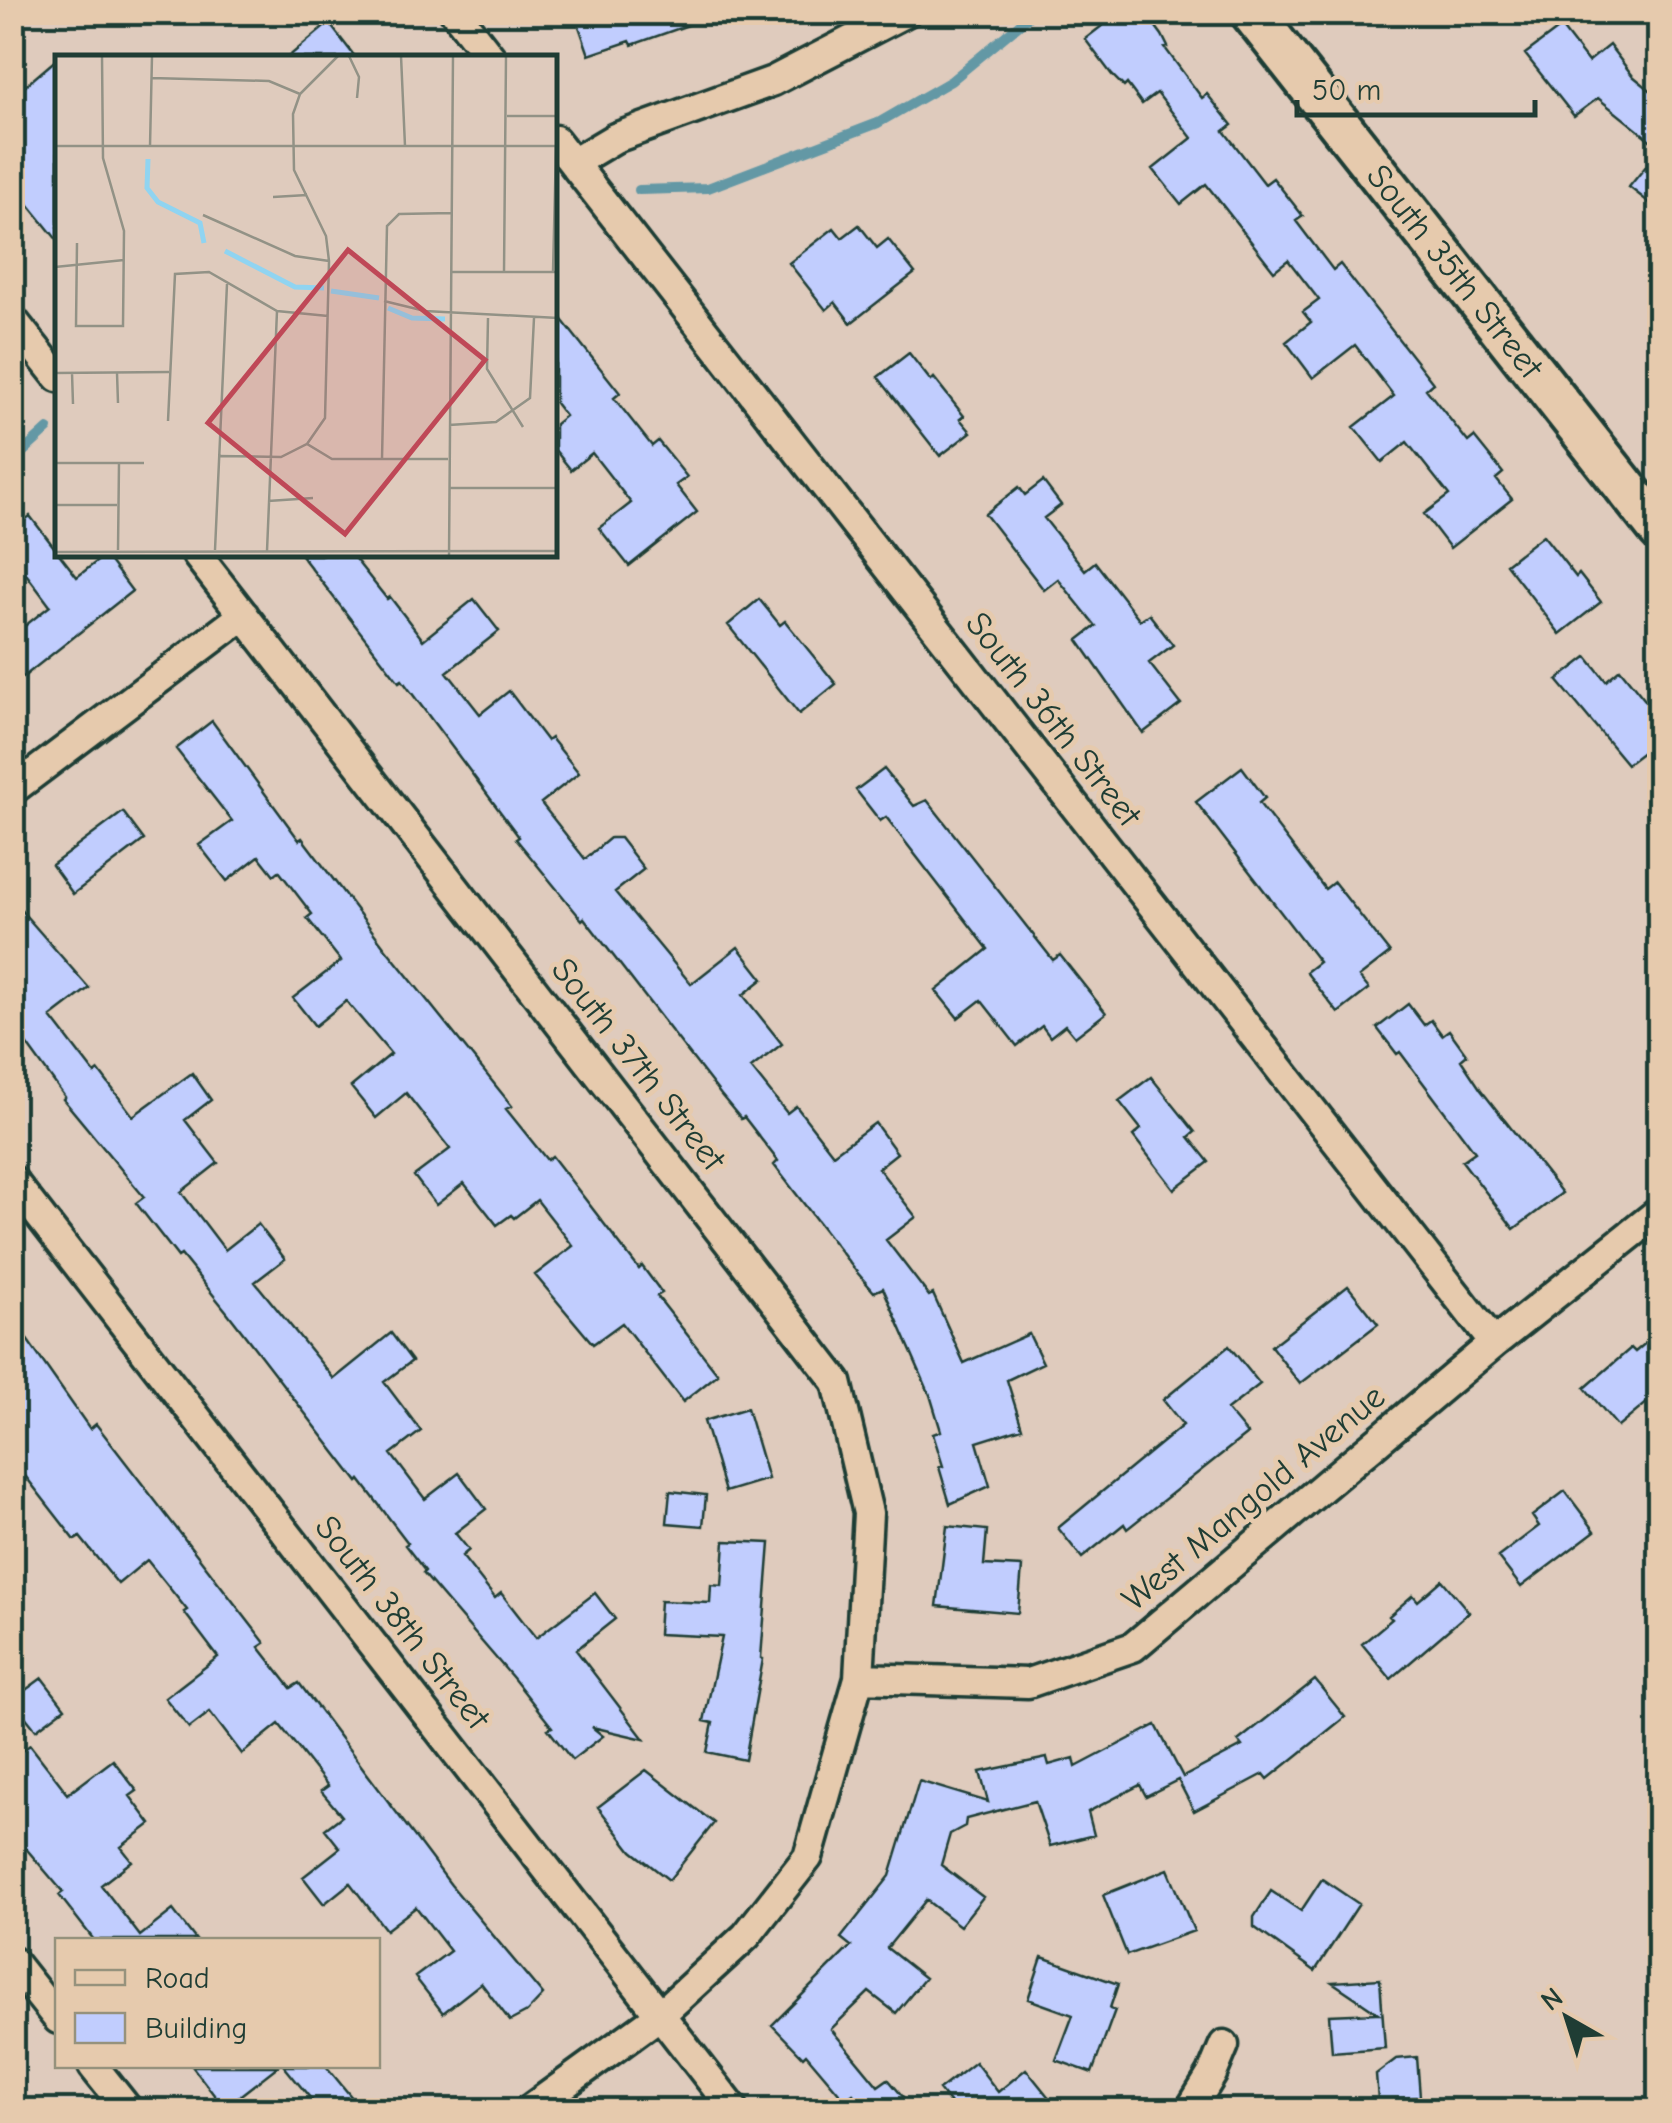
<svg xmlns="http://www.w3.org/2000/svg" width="1672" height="2123" font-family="'Comic Neue',sans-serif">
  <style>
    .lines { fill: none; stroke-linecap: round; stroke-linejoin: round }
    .stream { stroke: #6398a5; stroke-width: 10 }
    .building { fill: #c1cdfe; stroke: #1f3d34; stroke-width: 2.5 }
    .street-casing { stroke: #1f3d34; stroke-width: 35 }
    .secondary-casing { stroke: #1f3d34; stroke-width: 48 }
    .street { stroke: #e6caad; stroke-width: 28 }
    .secondary { stroke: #e6caad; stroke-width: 40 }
    .labels { text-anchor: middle; stroke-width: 10; stroke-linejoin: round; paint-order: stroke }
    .street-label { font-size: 35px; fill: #1f3d34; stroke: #e6caad }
    .inset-river { fill: none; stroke: #90d4f1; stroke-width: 5 }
    .inset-road { fill: none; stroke: #929286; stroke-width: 2.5 }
    .view { fill: #bf4857; fill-opacity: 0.15; stroke: #bf4857; stroke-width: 5 }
    .inset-edge { fill: none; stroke: #1f3d34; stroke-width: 5 }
  </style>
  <rect width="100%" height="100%" fill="#dfcbbd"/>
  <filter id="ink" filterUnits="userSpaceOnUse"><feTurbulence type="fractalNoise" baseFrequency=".01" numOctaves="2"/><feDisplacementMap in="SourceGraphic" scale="20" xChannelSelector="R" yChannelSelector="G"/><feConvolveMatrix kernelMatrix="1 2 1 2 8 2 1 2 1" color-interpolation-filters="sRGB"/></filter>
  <g filter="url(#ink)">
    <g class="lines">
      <!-- stream -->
      <path class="stream" d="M639,190l69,-2 170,-65 73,-42 83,-69
        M12,462l36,-33"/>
    </g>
    <!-- building -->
    <path class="building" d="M574,12h139l1,4 -82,29 -2,-4 -41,14z
      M1120,12h25l17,23 6,12 -3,1 37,50 5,-4 25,31 -8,6 41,53 8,-6 30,38 -7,5 37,49 7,-6 93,119 -7,6 42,53 6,-5 29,36 -7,6 16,20 -62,49 -26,-34 25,-19 -42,-53 -25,20 -28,-35 40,-31 -39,-51 -42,33 -27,-36 25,-20 -8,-10 16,-12 -31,-40 -14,11 -68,-87 -25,20 -28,-35 39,-31 -35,-45 -15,11 -15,-20 -3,3 -12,-12 -27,-36z
      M329,23l27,35h-69z
      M1561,27l27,35 21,-17 24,31 27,22v50l-62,-50 -24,18 -49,-62z
      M58,58v183l-46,-57v-87z
      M1660,149v62l-31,-24z
      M859,225l18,23 11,-9 27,34 -64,50 -16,-21 -9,8 -37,-47 45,-35 8,10z
      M555,311l65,82 -6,5 38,48 6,-5 29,36 -11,8 21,27 -68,54 -30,-38 32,-25 -39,-50 -21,17 -16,-20v-26l10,-8 -10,-13z
      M909,353l22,28 3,-3 30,38 -4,3 11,13 -31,24 -62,-79z
      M1043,481l18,24 -17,13 41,52 10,-8 45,58 9,-6 24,31 -24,18 32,41 -38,29 -65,-93 18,-14 -38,-47 -14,11 -59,-76 34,-27 6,8z
      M30,516l47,61 28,-22 27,36 -120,95v-50l38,-30 -38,-51v-25z
      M1543,535l33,42 3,-3 22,28 -41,32 -54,-70z
      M301,555h51l35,44 3,-2 33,43 51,-41 25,32 -52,41 33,42 29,-23 38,50 4,-3 28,35 -38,30 44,56 25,-21h10l24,31 -29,23 76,92 47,-37 25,32 -20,16 39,49 -31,24 36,45 9,-7 37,48 42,-31 22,30 -19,15 38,49 -30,23 43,56 4,-2 31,69 65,-29 14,29 -36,17 15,48 -45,14 13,44 -40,18 -11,-37 4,-1 -10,-32 8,-3 -11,-36 -47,-107 -9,4 -19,-22 -81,-105 4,-4 -34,-44 -3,2 -20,-24 -137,-177 -2,2 -66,-81 3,-2 -117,-157 -3,2z
      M759,599l21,26 5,-4 51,63 -37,30 -71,-89z
      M1587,657l19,24 14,-12 40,50v20l-33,25 -70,-84z
      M212,721l87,119 3,-2 84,111 126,157 -6,3 41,51 5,-4 87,113 3,-3 20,27 -5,3 61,78 -35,28 -61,-79 -29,21 -58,-69 38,-29 -36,-46 -23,18 -3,-3 -14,10 -33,-42 -28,22 -22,-29 36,-27 -44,-56 -30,25 -25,-31 40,-33 -45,-53 -31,25 -22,-28 48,-37 -34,-43 5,-4 -33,-43 -5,4 -15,-19 -32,25 -28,-36 33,-24 -56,-72z
      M1242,767l23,31 -6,5 66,86 9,-7 56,71 -31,24 10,12 -31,24 -32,-41 13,-10 -123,-160z
      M884,769l30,37 13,-6 126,160 7,-5 46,58 -31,24 -10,-12 -15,12 -8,-11 -25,20 -36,-46 -23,18 -22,-27 52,-42 -102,-132 -6,4 -24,-31z
      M123,812l21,28 -71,54 -21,-29z
      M12,900l77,88 -38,29 44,57 4,-3 34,45 59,-43 19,27 -26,20 33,43 -37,29 44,58 33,-26 27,35 -30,23 79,97 57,-46 21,28 -28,21 37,49 -30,23 34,45 34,-26 27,36 -31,24 14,17 -7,6 33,42 6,-5 35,45 59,-45 20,26 -39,31 68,89 -52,-12 11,9 -31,24 -24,-31 4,-2 -39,-49 -90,-105 2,-2 -20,-26 3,-2 -48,-63 -2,2 -131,-170 -46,-57 -3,2 -42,-54 8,-6 -81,-98 2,-2 -53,-73z
      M1408,1004l16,21 7,-5 11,15 7,-5 18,25 -6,5 20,30 81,103 -48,36 -52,-68 13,-9 -75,-100 -3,2 -20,-26z
      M1151,1077l44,55 -6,5 20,25 -35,27 -41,-53 8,-7 -22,-28z
      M1348,1286l30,38 -78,60 -29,-38z
      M12,1318l78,111 6,-5 169,219 -6,4 32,41 8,-5 152,202 92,110 -16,17 -17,9 -29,-38 -38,30 -28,-36 35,-26 -34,-44 -30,23 -36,-47 -26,21 -21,-27 37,-29 -15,-19 17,-13 -21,-25 7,-5 -49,-62 -37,30 -32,-42 -21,16 -24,-30 53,-41 -34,-45 3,-2 -40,-50 -29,24 -38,-47 -5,3 -63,-81z
      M1660,1331v61l-42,35 -33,-39 46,-40 4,4z
      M1229,1346l31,38 -33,26 20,24 -120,95 -3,-5 -42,34 -24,-30 125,-103 -20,-25z
      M747,1408l21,71 -43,13 -21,-71z
      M670,1491l36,4 -3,31 -36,-3z
      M1565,1491l30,40 -74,56 -23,-30 41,-31 -7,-10z
      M947,1526l40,4 -3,35 38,2 -4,46 -81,-7z
      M725,1541l45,2 -9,115 2,1 -18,101 -38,-8 6,-29 -9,-2 18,-84 -64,-3 2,-33 50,2 1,-18 11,1z
      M1442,1580l27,32 -78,67 -29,-35 30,-25 -3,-3 24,-21 5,6z
      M42,1678l23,30 -29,22 -24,-30z
      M1315,1680l30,37 -77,62 -4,-5 -70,37 -16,-31 -32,16 -6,-11 -52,27 6,23 -44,11 -15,-45 -69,18 -1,7 -15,8 -9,31 42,32 -23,29 -34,-26 -39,48 38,30 -29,35 -27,-21 -38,37 47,57 10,-7 26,31h-68l12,-9 -5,-7 -8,6 -39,-46 -3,3 -31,-32 79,-79 -10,-8 49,-62 29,-95 69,21 -8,-30 67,-14 2,7 25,-7 2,9 80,-42 27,52 59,-31 -4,-5z
      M30,1745l38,49 45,-34 24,31 -7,5 21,28 -30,23 11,14 -31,24 39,51 33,-26 23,30h-102l-35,-45 4,-3 -51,-60v-74z
      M646,1770l68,53 -45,57 -37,-29 -34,-44z
      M1168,1869l26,62 -67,24 -24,-60z
      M1322,1879l37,25 -44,67 -61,-44v-10l17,-26 30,20z
      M1042,1957l76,27 -8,24 5,2 -23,63 -36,-13 17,-45 -45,-16z
      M1380,1979l5,69 -53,4 -3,-37 49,-2 -46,-31z
      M1417,2057l3,40 -42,3 -2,-26 20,-15z
      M975,2062l23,30 28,-23 33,41h-104l-16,-20z
      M192,2066h86l-54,42z
      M284,2066h42l36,44h-42z"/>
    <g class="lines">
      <!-- street casing -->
      <g class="street-casing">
        <path id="street" d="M455,12l36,46
          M555,140l939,1203
          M573,163l42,-25 158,-57 133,-69
          M12,319l46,58
          M197,555l640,827 31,131 -9,165
          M12,790l232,-175
          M12,1180l722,930
          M12,1961l46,58
          M93,2066l35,44
          M529,2110l131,-95 86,-79 62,-79 51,-179 169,5 105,-36 361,-304 166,-132
          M1190,2110l22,-36 12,-29"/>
      </g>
      <!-- secondary casing -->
      <g class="secondary-casing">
        <g id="secondary">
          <path id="s1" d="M1251,12l409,519"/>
        </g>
      </g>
      <!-- street -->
      <use href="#street" class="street"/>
      <!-- secondary -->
      <use href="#secondary" class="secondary"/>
    </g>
  </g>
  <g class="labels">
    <!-- street labels -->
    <g class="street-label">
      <text dy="12" stroke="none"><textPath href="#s1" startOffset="330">South 35th Street</textPath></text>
      <text transform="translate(1054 719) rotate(52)" y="12">South 36th Street</text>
      <text transform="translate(639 1064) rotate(52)" y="12">South 37th Street</text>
      <text transform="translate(1253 1497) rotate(-40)" y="12">West Mangold Avenue</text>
      <text transform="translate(403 1622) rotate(52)" y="12">South 38th Street</text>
    </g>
  </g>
  <!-- overview -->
  <g transform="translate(55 55)">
    <rect width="502" height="502" fill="#dfcbbd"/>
    <path class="inset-river" d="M93,104l-1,29 11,14 42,21 4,20M170,196l70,36 29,1M276,236l48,7M333,253l24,10 33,1"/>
    <path class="inset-road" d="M294,1l10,21 -2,21M346,1l4,90M96,23l118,3 31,13M452,61h51M0,91h503M95,91l2,-90M218,142l34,-2M148,160l92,41 34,5M22,188l-1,83h47l1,-95 -21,-73 -1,-102M0,212l69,-7M396,217h107M449,217l2,-216M498,217l3,-126M329,246l41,10 133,7M433,263l-1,51 36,58M0,318l114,-1M17,318l1,31M62,318l1,30M113,366l7,-147 34,-2 68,39 51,5M394,370l47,-3 34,-24 4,-80M252,389l18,-26 4,-157 -3,-25 -32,-66 -1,-56 7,-20 38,-38M163,401l63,1 26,-13 25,15h116M327,404l5,-233 12,-12 53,-1M0,408h89M394,433h109M213,446l45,-3M0,450h62M63,495l1,-87M160,495l12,-266M212,496l10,-240M0,497l503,-1M394,502l4,-501"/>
    <path class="view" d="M293,195l137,110 -140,174 -137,-111z"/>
    <rect width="502" height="502" class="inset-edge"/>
  </g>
  <!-- margin -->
  <rect width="1672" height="2123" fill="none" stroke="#e6caad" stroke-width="50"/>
  <rect x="25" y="25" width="1622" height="2073" fill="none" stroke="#1f3d34" stroke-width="4" filter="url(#ink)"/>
  <!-- legend -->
  <rect x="55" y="1938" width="325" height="130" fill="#e6caad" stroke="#96927d" stroke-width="2.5"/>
  <rect x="75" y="1970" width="50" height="15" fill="#e6caad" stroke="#96927d" stroke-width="2.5"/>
  <text x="145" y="1988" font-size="30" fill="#1f3d34">Road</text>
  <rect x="75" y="2013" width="50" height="30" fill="#c1cdfe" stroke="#96927d" stroke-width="2.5"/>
  <text x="145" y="2038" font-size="30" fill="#1f3d34">Building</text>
  <!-- north arrow -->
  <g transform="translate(1567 2018) rotate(321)" stroke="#e6caad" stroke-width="8" paint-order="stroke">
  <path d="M0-8L18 38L0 25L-18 38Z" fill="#1f3d34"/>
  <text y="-15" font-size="28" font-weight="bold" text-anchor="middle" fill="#1f3d34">N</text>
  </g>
  <!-- scale -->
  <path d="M1297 100v15h238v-15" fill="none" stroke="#1f3d34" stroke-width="5"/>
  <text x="1312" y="100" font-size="30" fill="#1f3d34" stroke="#e6caad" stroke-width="8" paint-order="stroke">50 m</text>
</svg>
